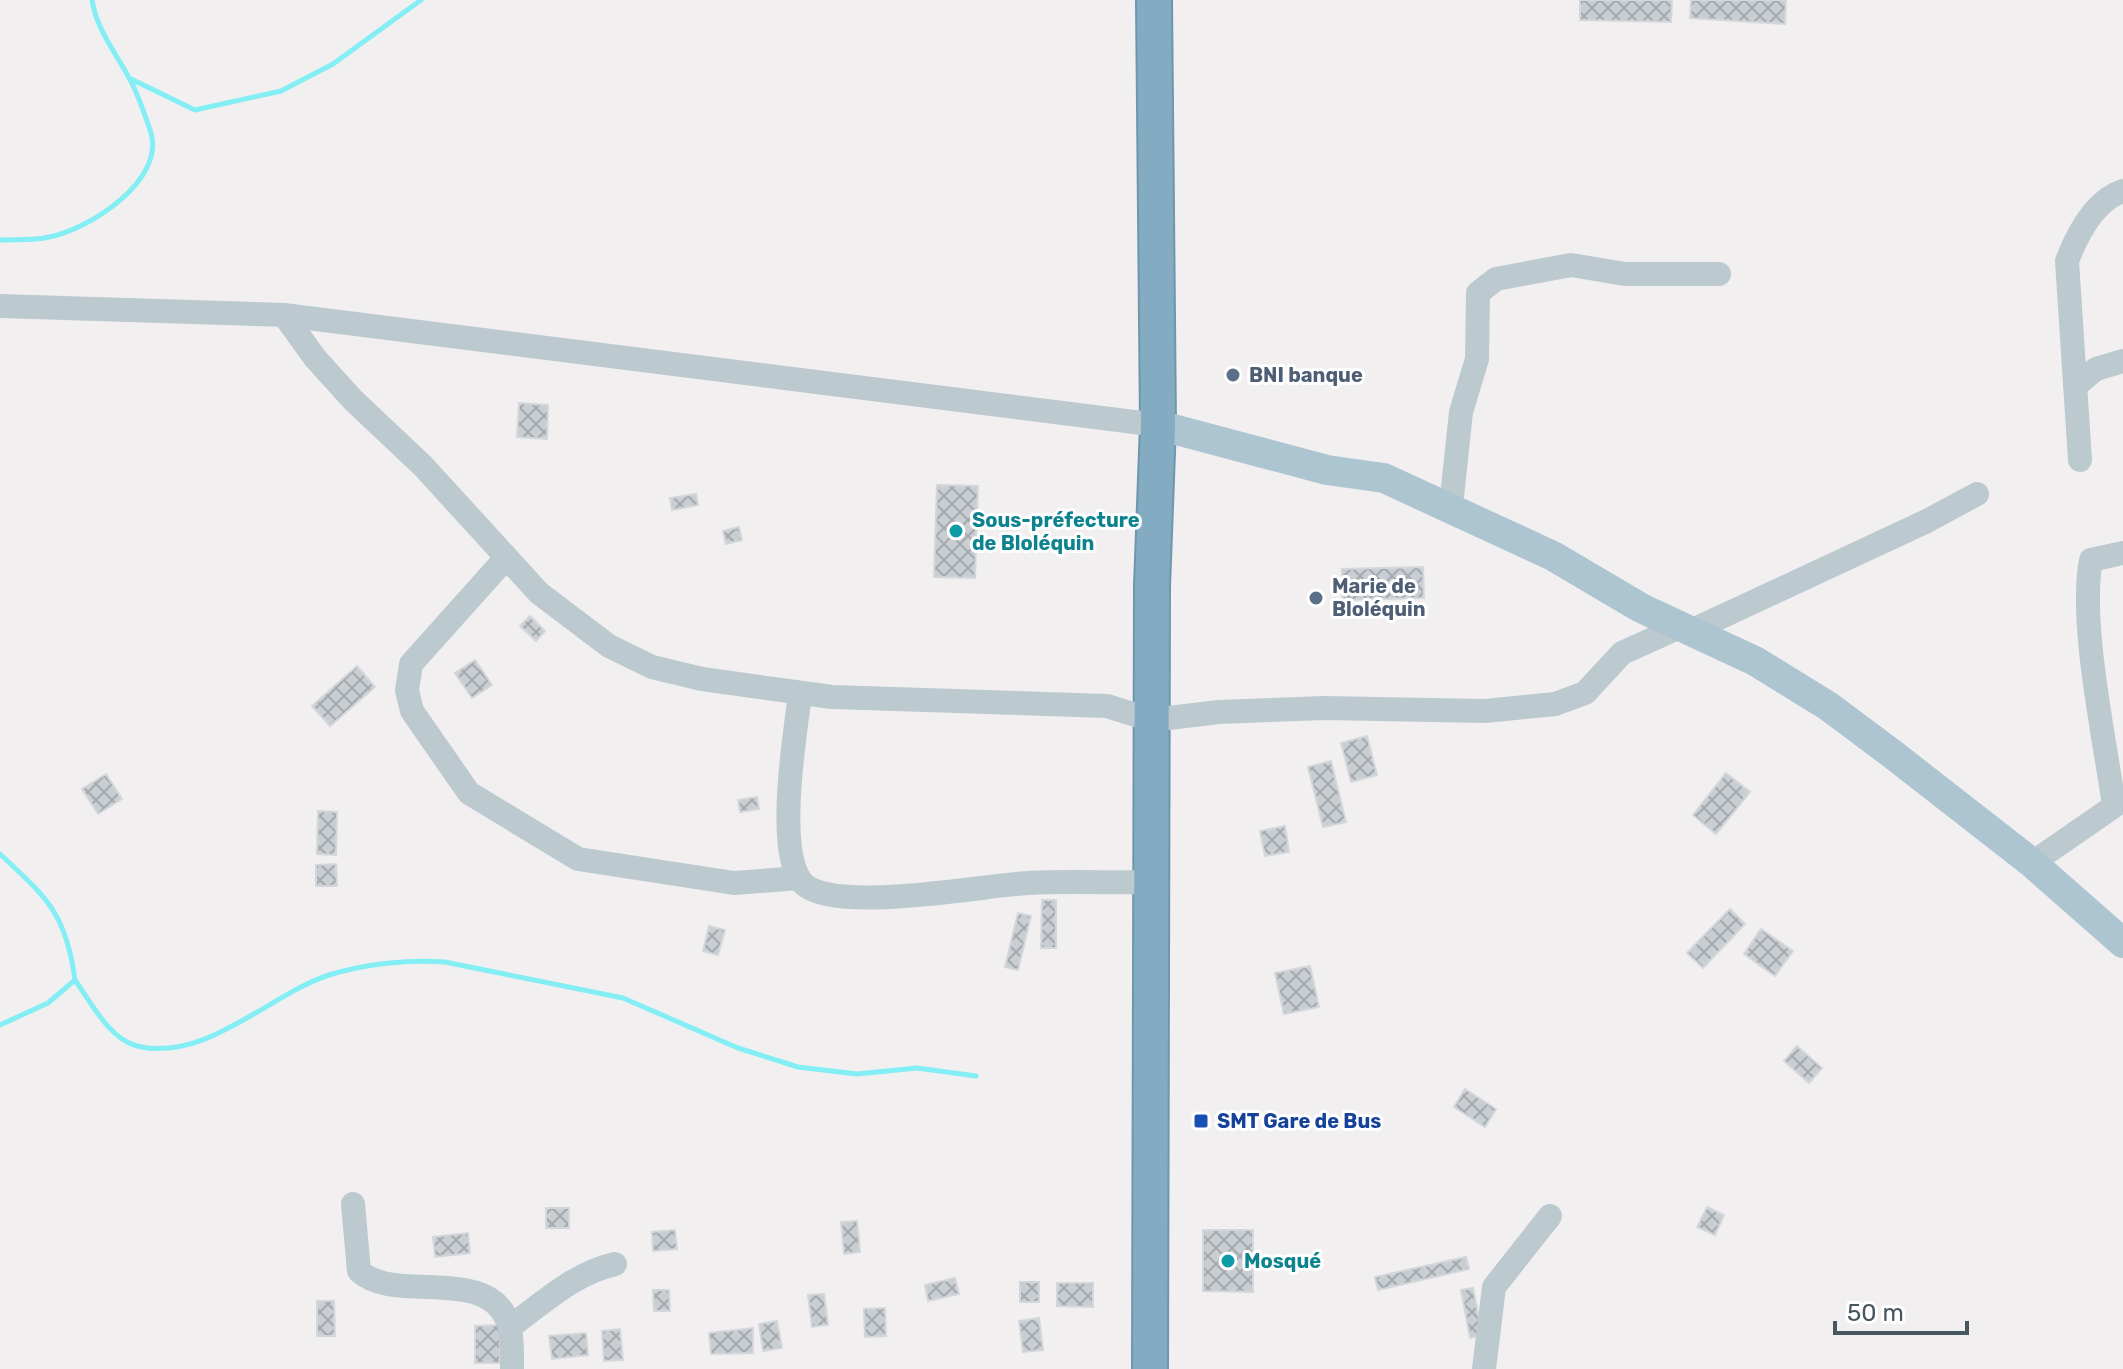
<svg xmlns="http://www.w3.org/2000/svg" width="2123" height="1369" font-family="Rubik,sans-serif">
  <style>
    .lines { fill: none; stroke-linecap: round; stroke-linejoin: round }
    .stream { stroke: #83eef4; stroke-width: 5 }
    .building { fill: url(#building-cross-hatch); stroke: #d3d7db; stroke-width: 2 }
    .highway-casing { stroke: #6e97ae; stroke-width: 38 }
    .minor { stroke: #bccad0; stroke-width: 24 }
    .major { stroke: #adc4d1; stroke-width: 30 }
    .highway { stroke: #83acc2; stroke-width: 34 }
    .service-dot { fill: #5c6f8a; stroke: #fff; stroke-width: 3 }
    .culture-dot { fill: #0f9aa8; stroke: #fff; stroke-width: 3 }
    .transit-dot { fill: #1a4fb4; stroke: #fff; stroke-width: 3 }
    .labels { text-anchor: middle; stroke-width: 6; stroke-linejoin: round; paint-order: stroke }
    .service-label { font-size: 20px; font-weight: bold; fill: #4e5e75; stroke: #fff; text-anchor: start }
    .culture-label { font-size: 20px; font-weight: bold; fill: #0d838f; stroke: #fff; text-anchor: start }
    .transit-label { font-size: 20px; font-weight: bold; fill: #164399; stroke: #fff; text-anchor: start }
  </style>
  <defs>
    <pattern id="building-cross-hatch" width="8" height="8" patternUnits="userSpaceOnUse" patternTransform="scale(2)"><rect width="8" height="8" fill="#c9ced2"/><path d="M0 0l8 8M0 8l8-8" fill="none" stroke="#a5aaae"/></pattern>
  </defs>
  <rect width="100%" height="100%" fill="#f2eff0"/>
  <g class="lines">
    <!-- stream -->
    <path class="stream" d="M131,79l64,31 86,-19 52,-27 88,-64
      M0,240c16,-1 34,1 49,-3 39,-7 116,-56 102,-104 -6,-18 -13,-40 -23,-57 -14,-26 -31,-46 -36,-76
      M0,854c47,44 66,59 75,126l-27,23 -48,22
      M75,980c16,22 34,59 62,66 68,17 133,-52 192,-71 36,-11 79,-16 116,-13l178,36 115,50 60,19 59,7 60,-6 59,8"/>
  </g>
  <!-- building -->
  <path class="building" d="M1580,0h92l-1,22 -91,-2z
    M1691,0h95l-1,24 -95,-6z
    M519,403l29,2 -1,34 -30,-2z
    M937,485l41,1 -3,92 -41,-1z
    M696,494l2,11 -26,5 -2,-12z
    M739,527l3,13 -16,4 -3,-13z
    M1423,567l1,31 -82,2v-31z
    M530,616l15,15 -9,10 -16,-15z
    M475,660l17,25 -20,13 -17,-25z
    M357,666l18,21 -45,39 -18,-20z
    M1367,736l10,39 -26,7 -10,-39z
    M1331,761l15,61 -23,5 -15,-60z
    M1726,773l24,19 -34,42 -23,-19z
    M106,774l16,25 -24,15 -16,-25z
    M757,797l2,12 -19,3 -2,-12z
    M318,811l19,1 -1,43 -19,-1z
    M1285,826l4,26 -24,4 -5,-25z
    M336,864l1,22h-21v-21z
    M1042,900h14v48h-15z
    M1730,909l15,15 -42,44 -16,-15z
    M1018,913l13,3 -13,54 -13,-3z
    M709,926l16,4 -7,25 -15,-4z
    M1761,929l32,22 -18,25 -31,-22z
    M1310,966l9,41 -35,7 -9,-41z
    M1797,1046l25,22 -13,15 -25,-22z
    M1465,1089l31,20 -11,18 -31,-20z
    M1707,1207l17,8 -9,20 -18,-8z
    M546,1208h23v20h-23z
    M857,1221l3,31 -16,2 -3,-32z
    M675,1230l2,19 -24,2 -1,-19z
    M1203,1230h50v62l-50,-1z
    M468,1233l2,20 -35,4 -2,-20z
    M1466,1257l3,12 -91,21 -3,-13z
    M955,1278l4,16 -31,7 -3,-16z
    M1020,1282h19v20h-19z
    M1057,1283h36v24l-36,-1z
    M1473,1288l9,47 -12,3 -9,-48z
    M653,1290h16l1,21h-16z
    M824,1294l4,31 -16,2 -4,-32z
    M317,1301h17l1,35h-18z
    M885,1308l1,28 -21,1 -1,-28z
    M1039,1318l4,32 -20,2 -4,-31z
    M777,1321l5,27 -19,3 -4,-27z
    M500,1325v38h-25v-37z
    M753,1328v25l-42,1 -2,-21z
    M620,1329l3,31 -19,1 -2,-30z
    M586,1333l2,22 -36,4 -3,-23z"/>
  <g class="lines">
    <!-- highway casing -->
    <g class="highway-casing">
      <path id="highway" d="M1150,1369l2,-783 6,-161 -4,-425"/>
    </g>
    <!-- minor -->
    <path class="minor" d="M0,306l284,9 874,110
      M284,315l31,43 38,42 70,66 116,127 70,53 43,21 50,12 130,18 275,9 45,14 67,-8 105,-4 161,3 70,-7 30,-11 37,-40 60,-27
      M2075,386l21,-17 27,-8
      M2080,460l-13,-199c10,-26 28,-61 56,-70
      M1451,506l10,-94 16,-53 1,-66 18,-14 75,-14 54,9h94
      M505,559l-94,105 -4,26 5,21 57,82 109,66 156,24 65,-5
      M1693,630l234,-109 50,-27
      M800,694c-5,41 -24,154 1,187 26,35 184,4 227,2 41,-2 82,0 122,-1
      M2114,806c-9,-66 -35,-184 -23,-246l32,-7
      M2032,863l91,-63
      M353,1204l6,67c36,34 131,-8 150,54 4,13 3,30 3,44
      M510,1327c34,-25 63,-53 105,-63
      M1484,1369l10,-82 56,-71"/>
    <!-- major -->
    <path class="major" d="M1158,425l169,45 57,8 169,78 88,52 114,53 73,45 63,47 141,110 91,80"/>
    <!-- highway -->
    <use href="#highway" class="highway"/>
  </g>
  <!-- markers -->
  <g class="service-dot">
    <circle cx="1233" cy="375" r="8"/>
    <circle cx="1316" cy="598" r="8"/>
  </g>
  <g class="culture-dot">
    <circle cx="956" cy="531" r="8"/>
    <circle cx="1228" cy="1261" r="8"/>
  </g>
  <rect class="transit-dot" x="1193" y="1113" width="16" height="16" rx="4"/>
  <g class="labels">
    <!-- service labels -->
    <g class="service-label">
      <text x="1249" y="382">BNI banque</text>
      <text x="1332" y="593">Marie de<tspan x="1332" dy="23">Bloléquin</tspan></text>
    </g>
    <!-- culture labels -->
    <g class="culture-label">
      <text x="972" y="527">Sous-préfecture<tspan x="972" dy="23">de Bloléquin</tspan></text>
      <text x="1244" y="1268">Mosqué</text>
    </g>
    <!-- transit labels -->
    <g class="transit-label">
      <text x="1217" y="1128">SMT Gare de Bus</text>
    </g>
  </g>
  <!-- scale -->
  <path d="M1835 1321v12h132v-12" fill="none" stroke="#46575f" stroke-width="4"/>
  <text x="1847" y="1321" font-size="24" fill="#46575f" stroke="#ffffff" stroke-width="6" paint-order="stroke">50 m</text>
</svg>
